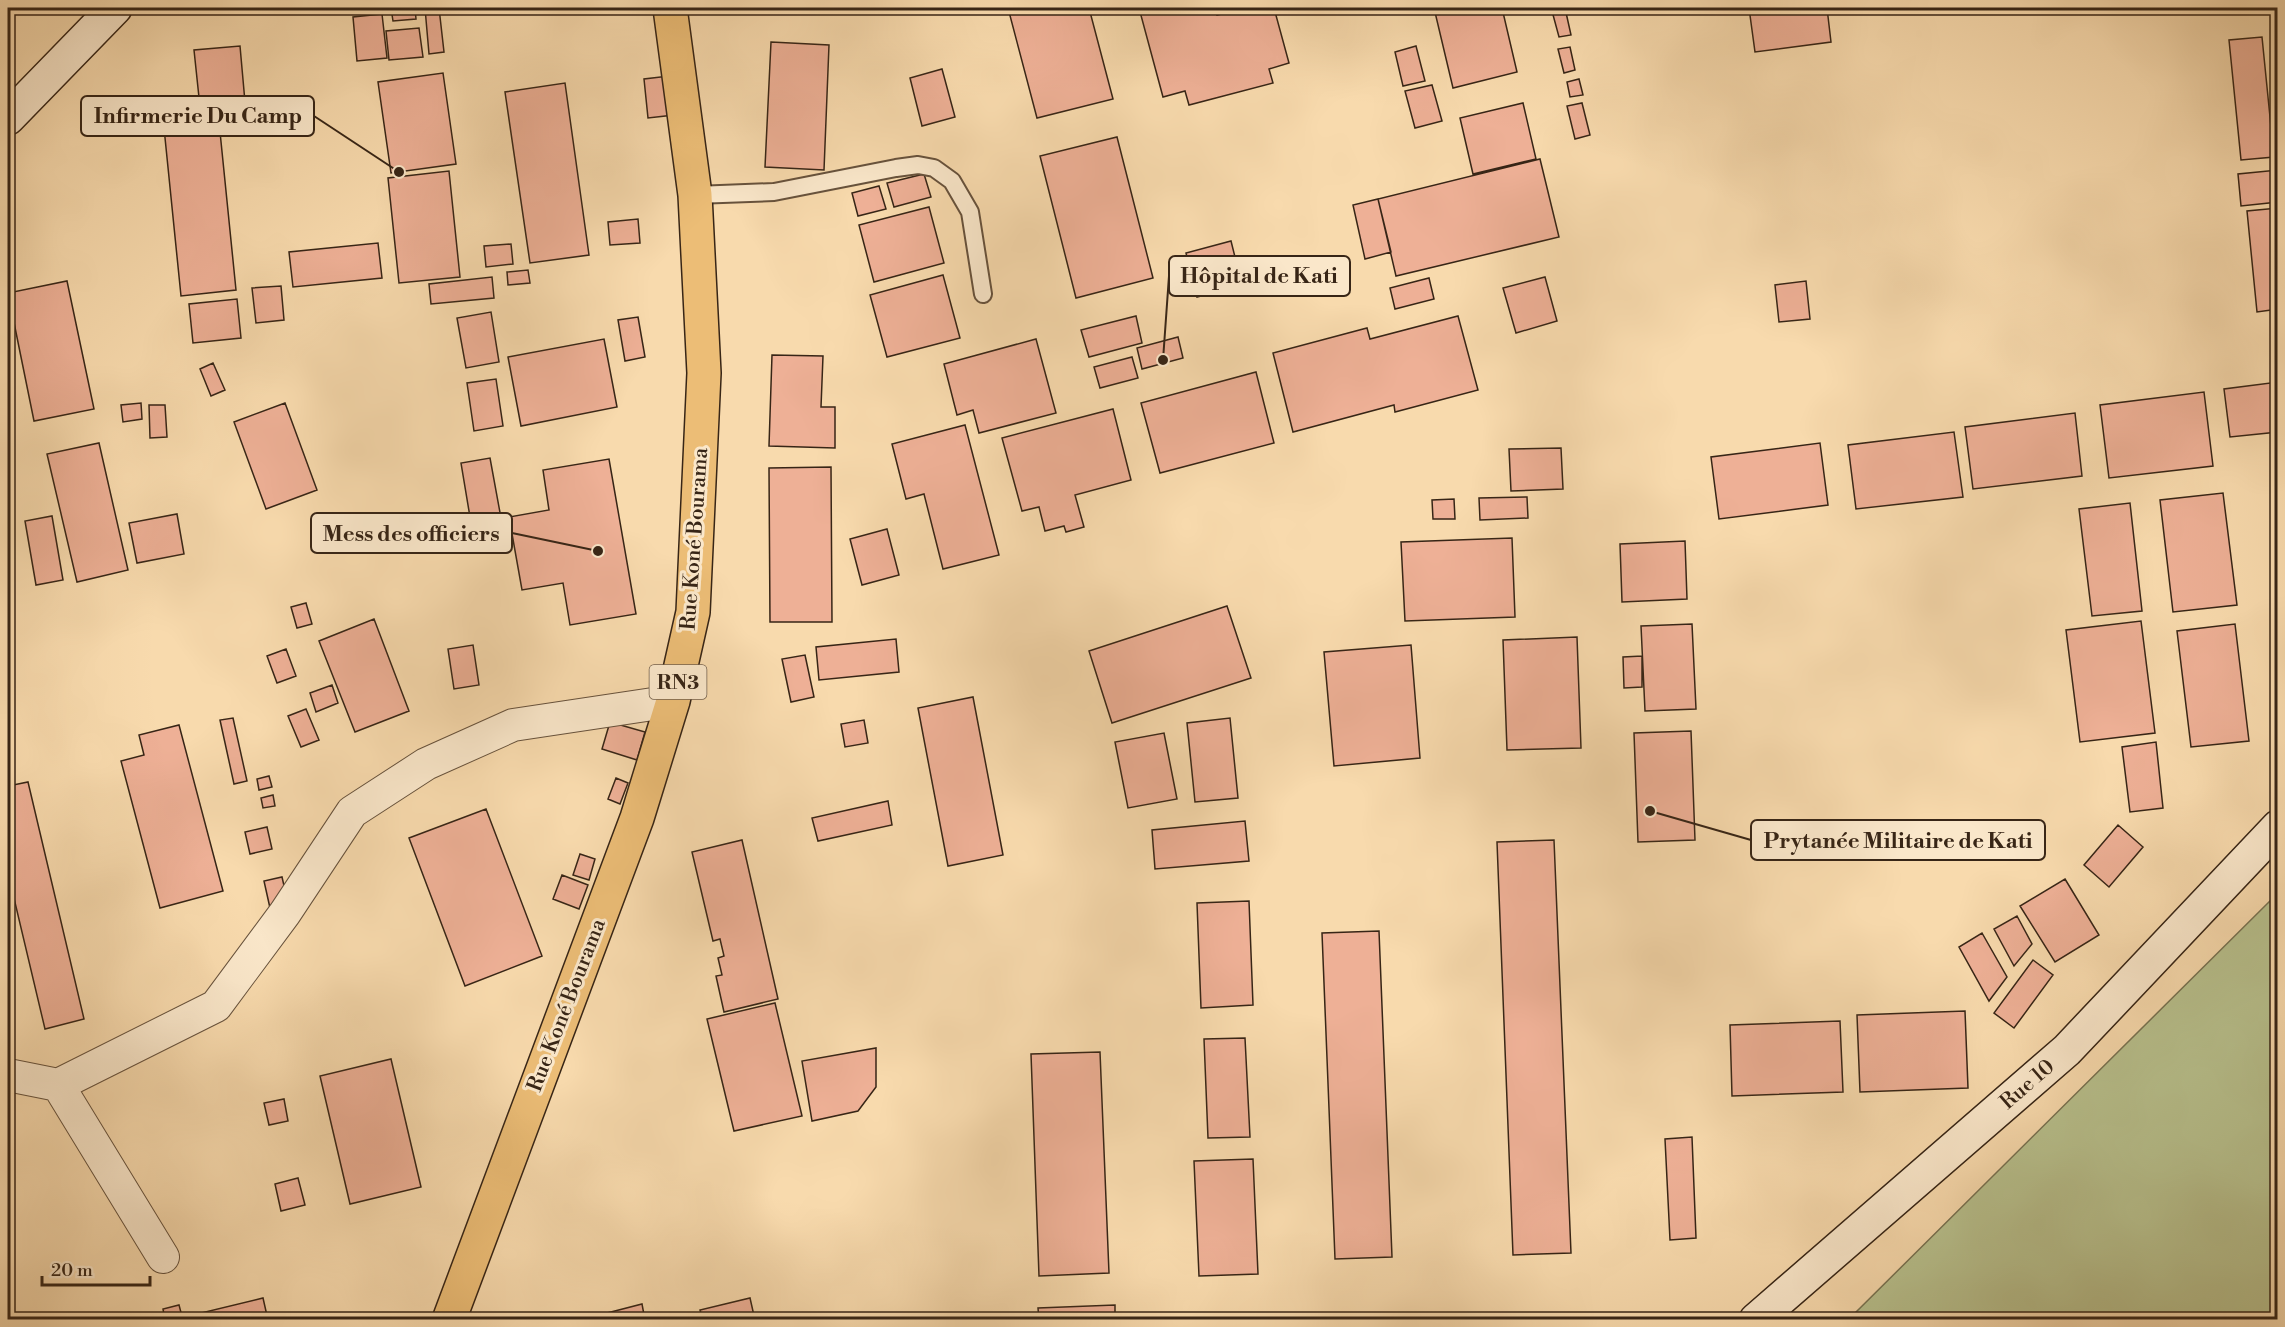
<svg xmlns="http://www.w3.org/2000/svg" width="2285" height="1327" font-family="'Libre Bodoni',serif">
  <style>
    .green { fill: #b8c18e; stroke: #787352; stroke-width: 1.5 }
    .building { fill: #eeb096; stroke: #372516; stroke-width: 1.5 }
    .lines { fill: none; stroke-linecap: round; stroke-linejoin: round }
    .lane-casing { stroke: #67523c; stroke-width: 20 }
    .street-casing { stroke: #67523c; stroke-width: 34 }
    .secondary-casing { stroke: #372516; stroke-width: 36 }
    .highway-casing { stroke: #372516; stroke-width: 36 }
    .lane { stroke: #fae7ca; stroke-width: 16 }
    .street { stroke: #fae7ca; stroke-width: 32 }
    .secondary { stroke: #fae7ca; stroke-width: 33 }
    .highway { stroke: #ecbd76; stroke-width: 33 }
    .labels { text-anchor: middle; stroke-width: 6; stroke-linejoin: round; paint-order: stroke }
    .shield { fill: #fae7ca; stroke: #725f4c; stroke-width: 1.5 }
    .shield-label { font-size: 20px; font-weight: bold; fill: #372516 }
    .street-label { font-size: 21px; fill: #372516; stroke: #fae7ca }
    .leader { fill: none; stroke: #372516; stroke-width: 2 }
    .callout-dot { fill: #372516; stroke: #fae7ca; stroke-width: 2 }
    .callout { fill: #fae7ca; stroke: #372516; stroke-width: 2 }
    .callout-label { font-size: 22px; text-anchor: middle; font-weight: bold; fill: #372516 }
  </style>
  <rect width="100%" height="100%" fill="#f8daad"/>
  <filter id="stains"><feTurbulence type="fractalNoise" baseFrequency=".00333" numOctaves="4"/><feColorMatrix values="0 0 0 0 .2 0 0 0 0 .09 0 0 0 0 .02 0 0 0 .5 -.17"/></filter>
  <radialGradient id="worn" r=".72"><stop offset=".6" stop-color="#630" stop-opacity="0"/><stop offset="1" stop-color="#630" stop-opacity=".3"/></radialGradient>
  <!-- green -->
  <path class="green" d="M2277,894v425h-428z"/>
  <!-- building -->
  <path class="building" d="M391,8h24l1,11 -23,2z
    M425,8h14l5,44 -15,2z
    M1008,8h81l24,91 -76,19z
    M1139,8h76l2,7 29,-7h28l15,55 -20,6 4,14 -84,22 -4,-14 -22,6z
    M1434,8h68l15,64 -64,16z
    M1565,8l6,27 -12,2 -7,-26z
    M1749,8h78l4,34 -76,10z
    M382,14l5,44 -30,3 -4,-44z
    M419,28l4,29 -34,3 -3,-29z
    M2262,37l12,120 -33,3 -12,-120z
    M771,42l58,3 -5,125 -59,-3z
    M240,46l5,56 -45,5 -6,-57z
    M1416,46l9,35 -22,5 -8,-34z
    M1570,47l5,23 -11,3 -6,-24z
    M2278,66v22l-4,1 -3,-22z
    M942,69l13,48 -33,9 -12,-48z
    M443,73l13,91 -65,9 -13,-91z
    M669,76l5,39 -26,3 -4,-39z
    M1579,79l4,16 -13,2 -3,-15z
    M565,83l24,172 -59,8 -25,-171z
    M1432,85l10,36 -27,7 -10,-37z
    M1523,103l13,56 -63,15 -13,-56z
    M1582,103l8,32 -15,4 -8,-33z
    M218,112l18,178 -55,6 -18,-178z
    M1117,137l36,141 -77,20 -36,-142z
    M1540,159l19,78 -163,39 -18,-77z
    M2278,170v32l-37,4 -3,-32z
    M449,171l11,106 -61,6 -11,-105z
    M924,174l7,23 -37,10 -7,-24z
    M879,186l7,23 -28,7 -6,-23z
    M1378,199l13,53 -26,7 -12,-54z
    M929,207l15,56 -70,19 -15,-57z
    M2278,208v101l-21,3 -10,-101z
    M638,219l2,24 -30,2 -2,-23z
    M1231,241l11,44 -45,12 -11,-44z
    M378,243l4,35 -89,9 -4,-35z
    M511,244l2,20 -27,3 -2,-21z
    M528,270l2,13 -22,2 -1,-13z
    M943,275l17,63 -73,19 -17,-62z
    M492,277l2,21 -63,6 -2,-20z
    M1545,277l12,44 -41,12 -13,-45z
    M1429,278l5,21 -39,10 -5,-21z
    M67,281l27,128 -60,12 -26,-128z
    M1806,281l4,38 -31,3 -4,-37z
    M281,286l3,34 -28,3 -4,-35z
    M237,299l4,39 -48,5 -4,-39z
    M491,312l8,50 -33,6 -9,-50z
    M1136,316l6,27 -53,14 -8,-27z
    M1458,316l20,74 -83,22 -1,-7 -101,27 -20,-79 94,-25 3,11z
    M638,317l7,40 -20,4 -7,-41z
    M1178,337l5,21 -41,11 -5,-21z
    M604,339l13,68 -96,19 -13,-69z
    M1036,339l20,74 -77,20 -6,-23 -16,5 -13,-51z
    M772,355l51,1 -2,51h14v41l-66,-2z
    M1132,357l6,21 -38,10 -6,-21z
    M213,363l12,27 -14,6 -11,-27z
    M1256,372l18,71 -114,30 -19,-70z
    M496,379l7,47 -29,5 -7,-48z
    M2278,382v50l-48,5 -6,-48z
    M2204,392l9,74 -104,12 -9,-73z
    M141,403l1,16 -19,3 -2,-17z
    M285,403l32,87 -51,19 -32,-87z
    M149,405h16l2,32 -17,1z
    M1113,409l18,71 -56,15 9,32 -18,5 -2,-6 -19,5 -6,-24 -17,4 -20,-73z
    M2075,413l7,63 -109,13 -8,-62z
    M965,425l34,130 -56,14 -19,-75 -18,5 -14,-55z
    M1954,432l9,65 -107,12 -8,-64z
    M99,443l29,127 -51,12 -30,-128z
    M1820,443l8,62 -109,14 -8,-62z
    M1561,448l2,41 -52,2 -2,-42z
    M490,458l11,60 -30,5 -10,-60z
    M609,459l27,155 -66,11 -7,-42 -41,7 -13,-73 40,-7 -6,-40z
    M831,467l1,155h-62l-1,-154z
    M2223,493l14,112 -64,7 -13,-112z
    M1527,497l1,21 -48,2 -1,-22z
    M1454,499l1,20h-22l-1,-19z
    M2130,503l12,108 -50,5 -13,-107z
    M177,514l7,40 -47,9 -8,-40z
    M52,516l11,64 -27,5 -11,-64z
    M887,529l12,46 -37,10 -12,-46z
    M1512,538l3,79 -110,4 -4,-79z
    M1685,541l2,58 -65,3 -2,-58z
    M306,603l6,21 -15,4 -6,-21z
    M1227,606l24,72 -139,45 -23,-72z
    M374,619l35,92 -54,21 -36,-91z
    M2141,621l14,112 -75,9 -14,-112z
    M1692,624l4,85 -51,2 -4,-85z
    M2235,624l14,117 -58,6 -14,-116z
    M1577,637l4,111 -74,2 -4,-110z
    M896,639l3,33 -80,8 -3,-33z
    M473,645l6,40 -25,4 -6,-40z
    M1411,645l9,113 -86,8 -10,-114z
    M286,649l10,27 -19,7 -10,-27z
    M805,655l9,42 -23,5 -9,-43z
    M1642,656v31l-18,1 -1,-31z
    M332,685l6,18 -22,9 -6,-19z
    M973,697l30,158 -55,11 -30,-158z
    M306,709l13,31 -18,7 -13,-31z
    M233,718l14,63 -13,3 -14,-64z
    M1230,718l8,80 -43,4 -8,-79z
    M864,720l4,23 -23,4 -4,-23z
    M610,722l35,10 -8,28 -35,-11z
    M179,725l44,166 -63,17 -39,-147 23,-6 -5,-20z
    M1691,731l4,109 -57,2 -4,-109z
    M1164,733l13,66 -49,9 -13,-66z
    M2156,742l7,66 -33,4 -8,-65z
    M269,776l3,11 -13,3 -2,-11z
    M616,778l12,5 -8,21 -12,-5z
    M28,782l56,237 -39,10 -37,-156v-87z
    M273,795l2,11 -12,2 -2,-10z
    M888,801l4,24 -74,16 -6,-23z
    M486,809l56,147 -77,30 -56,-148z
    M1245,821l4,40 -94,8 -3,-39z
    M2118,825l25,22 -34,40 -25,-22z
    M267,827l5,22 -22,5 -5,-22z
    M742,840l36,159 -54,13 -8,-36 6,-1 -4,-17 6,-2 -4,-17 -7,2 -21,-89z
    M1554,840l17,413 -58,2 -16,-413z
    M580,854l15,5 -6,21 -16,-5z
    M562,875l26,10 -9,24 -26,-10z
    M282,877l6,26 -18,5 -6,-27z
    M2065,879l34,56 -44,27 -35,-56z
    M1249,901l4,104 -52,3 -4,-105z
    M2017,916l15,28 -18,22 -20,-37z
    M1379,931l13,326 -57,2 -13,-326z
    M1982,933l25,44 -18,24 -30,-54z
    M2033,960l20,15 -39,53 -20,-15z
    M775,1003l27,113 -68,15 -27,-112z
    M1965,1011l3,77 -108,4 -3,-77z
    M1840,1021l3,71 -111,4 -2,-71z
    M1245,1038l5,99 -42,1 -4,-99z
    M876,1048v39l-18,24 -46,10 -10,-60z
    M1100,1052l9,221 -70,3 -8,-222z
    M391,1059l30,128 -71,17 -30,-128z
    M284,1099l4,22 -19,4 -5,-22z
    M1692,1137l4,101 -26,2 -5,-101z
    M1253,1159l5,115 -59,2 -5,-115z
    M298,1178l7,27 -24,6 -6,-27z
    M263,1298l5,22h-66l-1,-7z
    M750,1298l5,22h-52l-3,-10z
    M642,1304l3,16h-65z
    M179,1305l4,15h-18l-2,-11z
    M1115,1305v15h-76l-1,-12z
    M1396,1313l1,7h-98v-2z"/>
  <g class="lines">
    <!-- lane casing -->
    <g class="lane-casing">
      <path id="lane" d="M695,195l79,-3 122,-24 22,-3 16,3 18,13 18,31 13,82"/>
    </g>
    <!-- street casing -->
    <g class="street-casing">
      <path id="street" d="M8,1075l50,10 158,-79 69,-93 67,-101 74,-48 87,-39 160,-24
        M58,1085l105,172"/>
    </g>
    <!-- secondary casing -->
    <g class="secondary-casing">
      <path id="secondary" d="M8,118l107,-110
        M1756,1320l311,-270 211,-223"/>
    </g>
    <!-- highway casing -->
    <g class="highway-casing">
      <path id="highway" d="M449,1320l188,-502 36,-117 20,-89 11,-239 -9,-178 -25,-187"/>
    </g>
    <!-- lane -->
    <use href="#lane" class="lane"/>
    <!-- street -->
    <use href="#street" class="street"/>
    <!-- secondary -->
    <use href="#secondary" class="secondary"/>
    <!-- highway -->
    <use href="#highway" class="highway"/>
  </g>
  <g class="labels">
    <!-- shield labels -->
    <rect class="shield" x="649.5" y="665" width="57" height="34" rx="4.5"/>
    <g class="shield-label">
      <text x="678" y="689">RN3</text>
    </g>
    <!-- street labels -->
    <g class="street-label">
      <text transform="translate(694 539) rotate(-86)" y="7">Rue Koné Bourama</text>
      <text transform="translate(566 1005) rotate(-69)" y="7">Rue Koné Bourama</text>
      <text transform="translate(2027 1084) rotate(-41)" y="7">Rue 10</text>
    </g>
  </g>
  <!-- callouts -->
  <path class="leader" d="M399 172L314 116M1163 360L1169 276M598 551L512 533M1650 811L1751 840"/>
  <g class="callout-dot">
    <circle cx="399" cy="172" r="6"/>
    <circle cx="1163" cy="360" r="6"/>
    <circle cx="598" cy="551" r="6"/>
    <circle cx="1650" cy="811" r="6"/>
  </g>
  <g class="callout">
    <rect x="81" y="96" width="233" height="40" rx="6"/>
    <rect x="1169" y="256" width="181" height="40" rx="6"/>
    <rect x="311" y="513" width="201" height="40" rx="6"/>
    <rect x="1751" y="820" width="294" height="40" rx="6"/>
  </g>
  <g class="callout-label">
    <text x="198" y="123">Infirmerie Du Camp</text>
    <text x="1259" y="283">Hôpital de Kati</text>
    <text x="411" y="541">Mess des officiers</text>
    <text x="1898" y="848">Prytanée Militaire de Kati</text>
  </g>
  <!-- margin -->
  <rect width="2285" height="1327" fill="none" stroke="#f8daad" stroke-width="30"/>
  <rect x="9" y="9" width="2267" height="1309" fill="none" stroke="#372516" stroke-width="3"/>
  <rect x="15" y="15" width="2255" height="1297" fill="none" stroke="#372516" stroke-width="1.5"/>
  <!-- scale -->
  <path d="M42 1276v9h108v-9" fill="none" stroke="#372516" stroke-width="3"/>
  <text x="51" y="1276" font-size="18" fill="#372516" stroke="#fae7ca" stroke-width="4.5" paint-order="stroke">20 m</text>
  <rect width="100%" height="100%" filter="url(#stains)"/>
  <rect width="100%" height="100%" fill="url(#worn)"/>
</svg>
